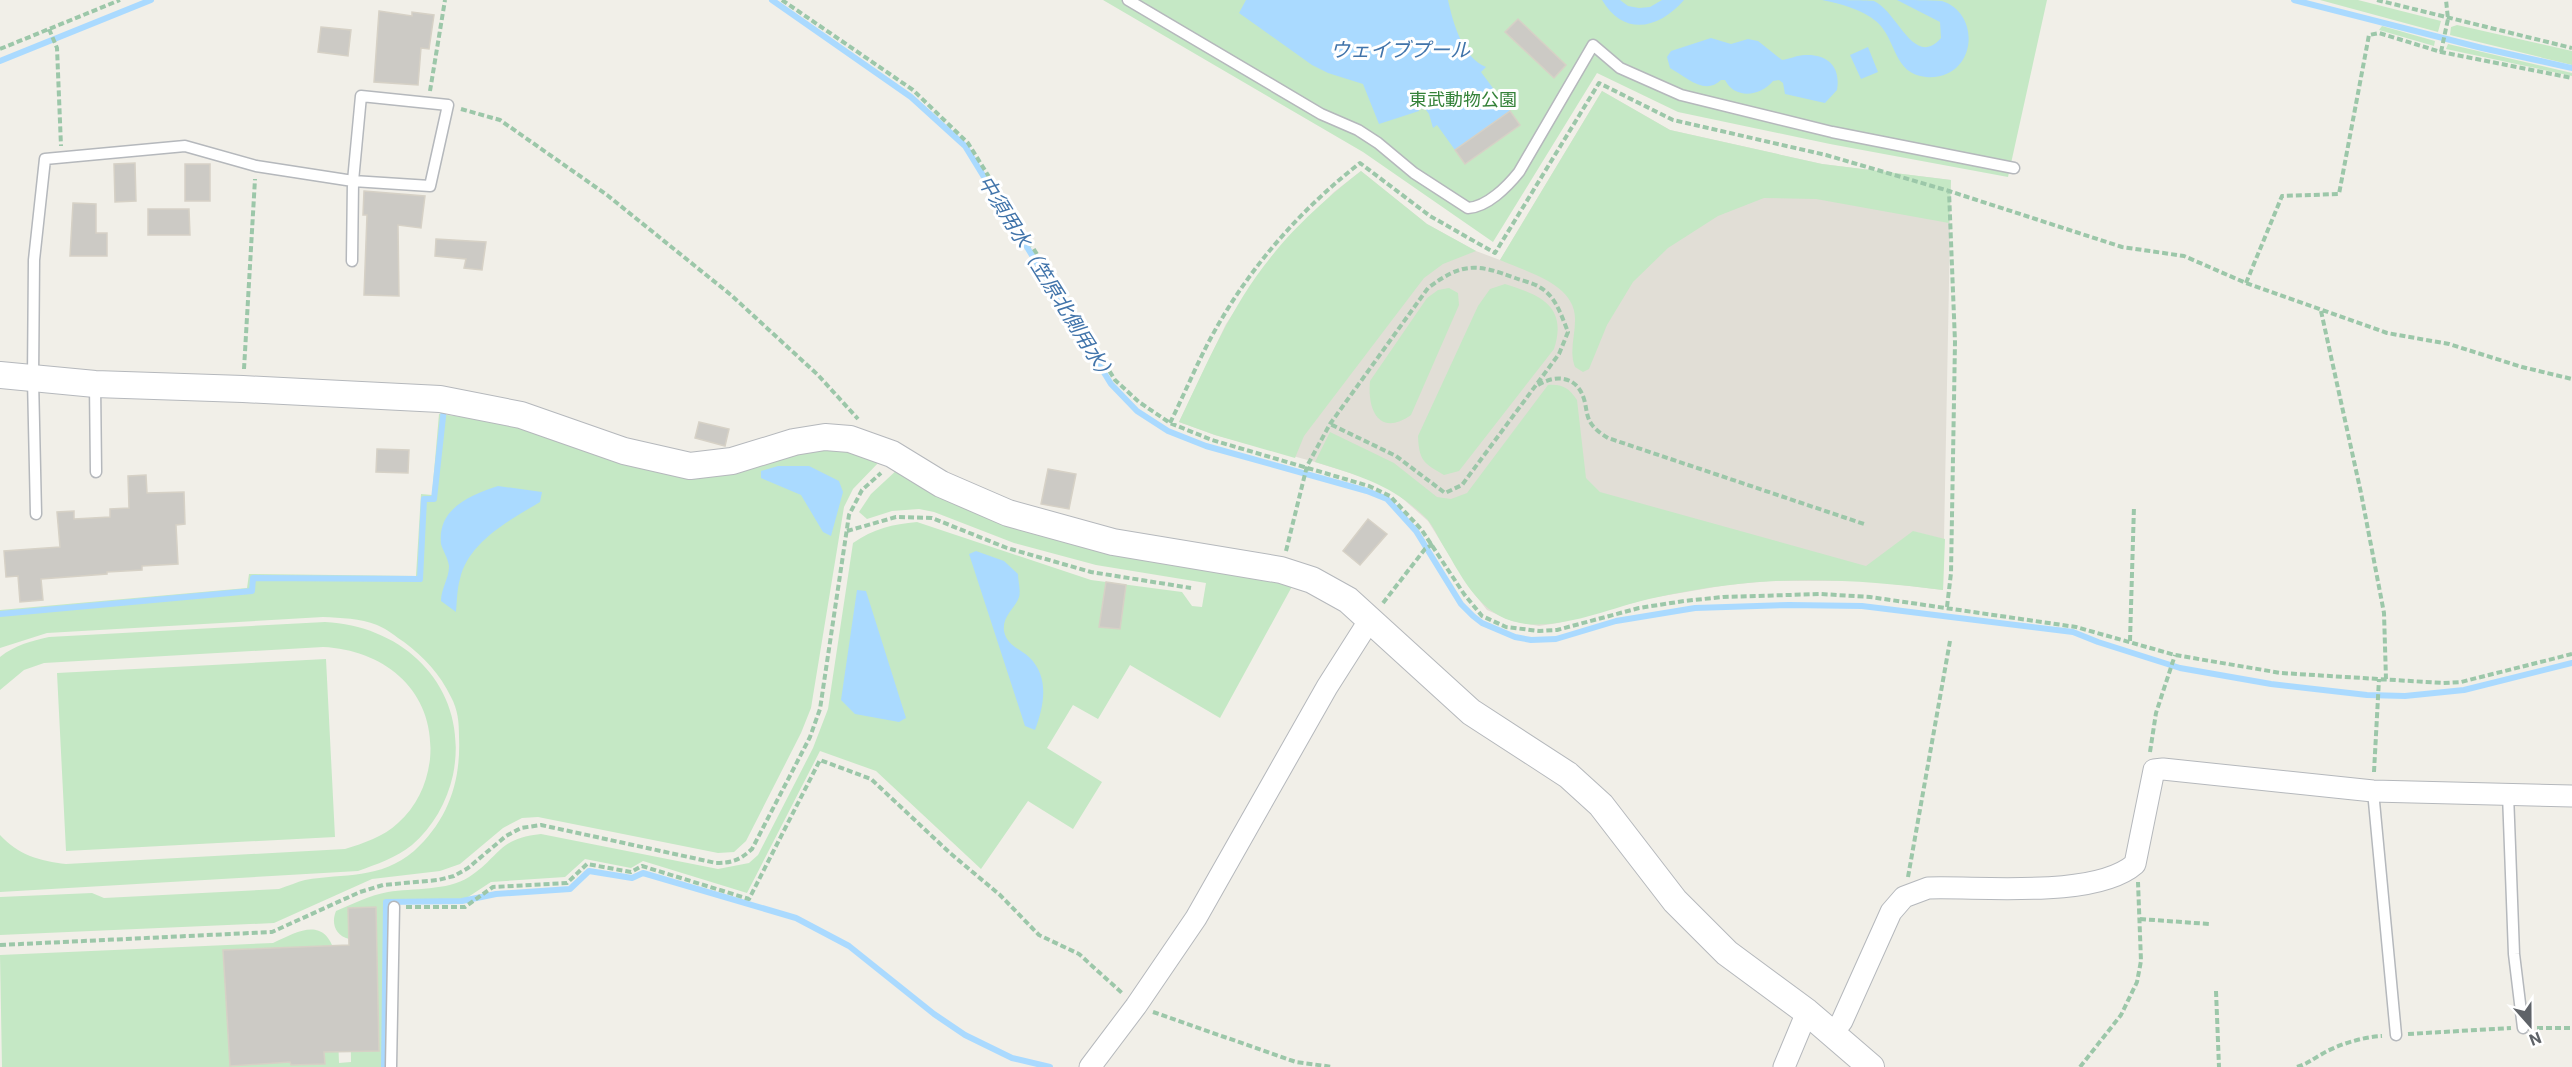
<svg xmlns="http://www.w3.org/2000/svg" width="2572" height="1067" font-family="Roboto,'Noto Sans JP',sans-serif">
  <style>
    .education { fill: #e1ded6 }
    .green { fill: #c5e8c5 }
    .water { fill: #aadaff }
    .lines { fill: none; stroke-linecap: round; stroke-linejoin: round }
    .stream { stroke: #aadaff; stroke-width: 6 }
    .building { fill: #cccac5; stroke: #d6d1c6; stroke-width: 1.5 }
    .service-casing { stroke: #b5b8bc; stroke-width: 13 }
    .minor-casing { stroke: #b5b8bc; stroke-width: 23 }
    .tertiary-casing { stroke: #b5b8bc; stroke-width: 28 }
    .path { stroke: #9cc7a9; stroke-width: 4; stroke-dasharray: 6 3; stroke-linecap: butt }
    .service { stroke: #fff; stroke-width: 10 }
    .minor { stroke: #fff; stroke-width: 21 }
    .tertiary { stroke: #fff; stroke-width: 26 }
    .labels { text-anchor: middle; stroke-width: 6; stroke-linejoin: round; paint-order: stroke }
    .park-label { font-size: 18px; fill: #348238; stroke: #fff }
    .water-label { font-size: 20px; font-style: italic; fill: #4174aa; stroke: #fff }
  </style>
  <rect width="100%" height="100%" fill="#f1efe8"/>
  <!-- education -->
  <path class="education" d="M1602,91l68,39 152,34 129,16 -8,410 -75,-9h-98l-43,4 -76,13 -93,25 -19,3 -27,-5 -25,-11 -18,-23 -41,-66 -34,-30 -22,-11 -57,-18 -100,-27 -36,-13 47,-98 45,-67 63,-65 27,-21 66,53 49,27 24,9z"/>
  <!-- green -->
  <path class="green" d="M1103,0h944l-39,177 -178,-33 -152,-32 -81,-39 -104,169 -130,-90z
    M2320,0h38l83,21 -3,11z
    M2457,25l115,26v14l-122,-30 1,-8z
    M2382,26l53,15 -1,5 -55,-16z
    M2448,44l124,29v3l-126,-27z
    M1602,91l68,39 152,34 129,16 -2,43 -133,-24 -52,-1 -46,18 -50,32 -35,34 -26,43 -18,44 -6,3 -8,-5c-6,-15 0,-31 0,-46 2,-37 -48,-49 -75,-61z
    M1361,171l66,53 49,27 -33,13 -19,14 -120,158 -9,22 -80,-23 -36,-13c27,-56 52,-116 92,-165 24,-31 59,-62 90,-86z
    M1505,284c35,11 63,22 49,65l-95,122 -15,4c-21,-12 -25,-15 -26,-39l60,-130 12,-17z
    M1449,288l9,5 1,12 -48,110c-31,22 -44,-4 -41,-34l57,-83 11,-8z
    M1548,385c14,-1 21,3 29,15l9,78 14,14 266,74 47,-35 32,8 -2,51c-71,-9 -142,-14 -213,-5 -27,3 -55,8 -81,14 -40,9 -96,35 -137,22 -36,-11 -52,-48 -71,-79 -4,-7 -8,-16 -14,-23 -34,-34 -67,-43 -112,-57l15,-30 64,31 43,34 14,2 16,-6z
    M439,414l81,10 126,42 181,-19 27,4 27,9 -28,29 -9,18 -33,201 -10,25 -55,108 -12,11 -16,1 -180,-36 -16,1 -19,10 -43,36 -20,7 -68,8 -98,44 -274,12v-38l92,-4 12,5 175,-9c9,-3 18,-7 26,-9 39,-7 75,0 109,-29 34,-31 47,-69 45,-114 0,-15 -1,-27 -8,-40 -11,-23 -27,-40 -47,-55 -9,-6 -17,-13 -27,-17 -17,-7 -36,-7 -54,-8l-276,16 -47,15v-38l247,-22 2,-14 167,2 5,-82 11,1z
    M899,468l37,25 359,88 -75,137 -90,-53 -32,54 -25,-14 -26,43 55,34 -29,47 -45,-28 -47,68 -105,-98 -56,-20 -73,142 -104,-32 -12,7 -46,-9 -20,18 -74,5 -29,19 -76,1 -2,165h-382l-2,-112 273,-12c26,-12 51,-27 62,10l4,110 12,-1 -2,-123c-14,-4 -18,-16 -13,-28 17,-7 34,-16 52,-19 25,-4 59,-1 81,-15 31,-20 29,-39 72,-43l177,35 31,-6 9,-8 55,-107 15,-39 25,-166c20,-14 40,-19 64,-21l174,58 91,12 10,14 10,1 4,-24 -110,-18 -82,-22 -80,-31 -15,-3 -27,2 -25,8 -8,-7 12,-18z
    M325,622c82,4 145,68 128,153 -6,27 -20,52 -41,70 -16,13 -35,19 -54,26l-358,21v-57c18,20 40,26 66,29l279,-15c19,-6 38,-12 53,-26 19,-17 29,-39 32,-64 6,-67 -44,-109 -107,-112l-279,16 -20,7 -24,20v-33c15,-12 31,-16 49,-20z
    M326,659l9,178 -269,14 -9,-178z"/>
  <!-- water -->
  <path class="water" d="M1246,0h202c5,23 15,58 38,67l-5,5 29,39 -55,39 -18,-25 -4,3 -4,-14 -12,-16h-2l4,13 -40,13 -16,-40 -35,-11 -16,-8 -73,-52z
    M1602,0h18l8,6 11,2 11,-1 12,-7h22c-25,29 -60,37 -82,0z
    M1822,0c13,0 42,0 52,1 24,11 40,68 67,37l-1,-16 -43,-22c14,0 32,0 45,1 41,13 34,80 -16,76 -33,-3 -29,-37 -49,-55 -15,-13 -36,-18 -55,-22z
    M1711,38l20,6 17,-5 10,2 24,19c8,-1 15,-5 23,-5 23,-1 36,12 32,35l-12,13 -40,-9 -2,-11 -4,-3 -6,1c-12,15 -38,19 -48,-1h-4c-16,16 -35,-3 -51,-12l-3,-11 4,-6z
    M1868,47l10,25 -17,7 -11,-24z
    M778,466h31l30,15 4,11 -12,44 -8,-4 -22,-37 -40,-17v-7z
    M498,486l44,6 -2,10c-30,18 -72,40 -80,77 -3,10 -3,22 -4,33l-15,-11c0,-13 8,-22 8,-35 -1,-8 -6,-15 -8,-22 -4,-36 30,-49 57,-58z
    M976,551l28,10 14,13c0,7 3,17 1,23 -4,12 -17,19 -15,34 3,15 15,17 25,26 21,20 15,49 6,73l-10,-4 -56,-172z
    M857,590l9,1 40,127 -7,4 -44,-8 -14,-14z"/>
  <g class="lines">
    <!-- stream -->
    <path class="stream" d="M772,0l139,97 54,49 146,238 26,27 31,20 38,15 161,45 20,8 29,32 45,73 12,12 9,7 33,14 16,3 25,-1 60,-18 79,-13 94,-3 73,1 211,26 25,10 82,26 91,16 96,11 38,1 59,-6 108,-27
      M2294,0l188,48 90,20
      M0,61l151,-61
      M0,614l252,-23 1,-13 167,1 4,-80h10l10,-91
      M384,1067l2,-165 76,-1 34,-7 74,-5 19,-18 43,7 11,-5 153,45 53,28 85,68 31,21 47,23 38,9"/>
  </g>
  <!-- building -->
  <path class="building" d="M379,11l33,5v-4l22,3 -5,34 -8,-1 -3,37 -44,-3z
    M1518,19l48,46 -12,13 -49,-46z
    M321,27l30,3 -3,26 -30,-4z
    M1510,111l10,14 -55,39 -10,-14z
    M135,163l1,38 -21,1 -1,-38z
    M185,164h25v37h-25z
    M364,191l61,5 -4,32 -23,-3 1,71 -35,-1 3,-80h-4z
    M73,203l23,1v29h11v23h-37z
    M148,209h41l1,26h-42z
    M436,239l50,3 -4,28 -18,-2 2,-9 -31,-3z
    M699,422l30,7 -4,17 -30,-8z
    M377,449l32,1 -1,23 -32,-1z
    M1048,469l28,5 -7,35 -28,-5z
    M146,475l1,18 37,-1 1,32 -9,1 2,39 -36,2v4l-35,2v2l-66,5 2,21 -23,2 -2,-26 -12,1 -2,-26 56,-4 -3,-35 17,-1v8l36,-2v-8l19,-1 -1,-32z
    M1368,519l19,15 -27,31 -17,-14z
    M1106,582l20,3 -6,44 -21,-2z
    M376,907l3,144 -55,1 1,12 -34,1 -1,-3 -60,4 -7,-116 126,-5 -1,-37z"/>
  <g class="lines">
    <!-- service casing -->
    <g class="service-casing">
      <path id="service" d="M1128,0l193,114 37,16 20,13 36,30 54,35c19,-1 39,-21 51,-36l74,-127 27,23 61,27 151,37 182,36
        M95,384l1,88
        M36,514l-3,-135 1,-119 11,-101 140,-13 71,20 97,15 77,5 18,-81 -87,-9 -8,85 -1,80
        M2373,791l23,244
        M2508,794l6,160 9,74
        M391,1067l3,-160"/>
    </g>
    <!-- minor casing -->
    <g class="minor-casing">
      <path id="minor" d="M1833,1033l9,-12 49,-109 13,-15 24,-9c52,-2 167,11 207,-24l19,-94 9,-1 210,22 199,5
        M1090,1067l46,-61 60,-88 131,-231 42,-66
        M1784,1067l23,-55"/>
    </g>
    <!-- tertiary casing -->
    <g class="tertiary-casing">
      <path id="tertiary" d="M0,375l95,9 148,5 197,10 81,16 103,36 66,15 42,-5 62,-19 31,-5 25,2 42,15 49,30 67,29 105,29 168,28 31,10 36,20 123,112 97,63 33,30 74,96 52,52 80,59 64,55"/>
    </g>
    <!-- path -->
    <path class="path" d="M782,0l131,90 55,53 147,237 24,22 31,21 42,17 157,46 21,10 31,33 43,65 18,22 24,11 33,4 18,-1 82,-22 45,-7 39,-4 98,-3 49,3 206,30 99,28 106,18 162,10 18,-1 111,-28
      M2377,0l195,48
      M49,29l8,19 4,98
      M0,49l120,-49
      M2441,52l7,-33 -2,-19
      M430,91l15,-91
      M461,109l39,11 107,75 124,100 87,80 40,44
      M2246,283l36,-87 57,-2 30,-159 10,-2 62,19 131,26
      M2321,311l40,182 23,120 2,66
      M244,369l11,-190
      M1538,385c18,-11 39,-9 46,14 3,10 2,19 9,27 4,5 10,9 15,12l256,86
      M1170,423c17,-34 31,-70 51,-103 35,-60 84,-114 139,-157l70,53 65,37 104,-170 74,37 153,35 123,36 173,56 62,9 62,27 141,50 62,11 73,23 50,12
      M847,531l49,-14 36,1 75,30 84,24 100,16
      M1286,551l21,-85 23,-42 98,-136c33,-25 48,-25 87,-10 8,3 19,5 26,10 15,9 21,29 27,44l-9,22 -97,131 -17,8 -49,-37 -66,-32
      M1383,603l42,-54 8,-5
      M1947,607l4,-34 4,-231 -6,-151
      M2130,641l4,-135
      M2150,752l6,-39 19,-58
      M2374,772l5,-93
      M1908,877l42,-236
      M406,907h59l28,-20 74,-4 20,-19 44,8 11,-6 107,33 71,-139 51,19 79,74 50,42 39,40 40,19 43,39
      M2140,919l69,5
      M0,945l272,-13 88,-40 23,-7 55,-5 16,-4 14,-8 38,-32 15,-8 20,-3 175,38c16,0 24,-3 36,-14l58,-112 10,-28 29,-194 13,-25 19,-17
      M2216,991l3,76
      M1153,1012l143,50 37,5
      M2537,1028h35
      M2408,1034l103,-6
      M2080,1067l41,-52 16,-33 4,-21 -3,-79
      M2297,1067c10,-3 16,-8 25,-13 17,-10 41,-17 60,-18"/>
    <!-- service -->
    <use href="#service" class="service"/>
    <!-- minor -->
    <use href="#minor" class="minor"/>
    <!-- tertiary -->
    <use href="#tertiary" class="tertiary"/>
  </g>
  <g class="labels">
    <!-- park labels -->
    <g class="park-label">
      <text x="1463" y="106">東武動物公園</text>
    </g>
    <!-- water labels -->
    <g class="water-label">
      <text x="1400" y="57">ウェイブプール</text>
      <text transform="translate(1047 279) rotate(58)" y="7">中須用水（笠原北側用水）</text>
    </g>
  </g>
  <!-- north arrow -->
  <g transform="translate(2530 1025) rotate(159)" stroke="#ffffff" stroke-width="4.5" paint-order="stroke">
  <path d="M0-4.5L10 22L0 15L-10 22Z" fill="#5f6368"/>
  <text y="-9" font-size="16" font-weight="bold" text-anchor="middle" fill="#5f6368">N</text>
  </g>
</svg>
